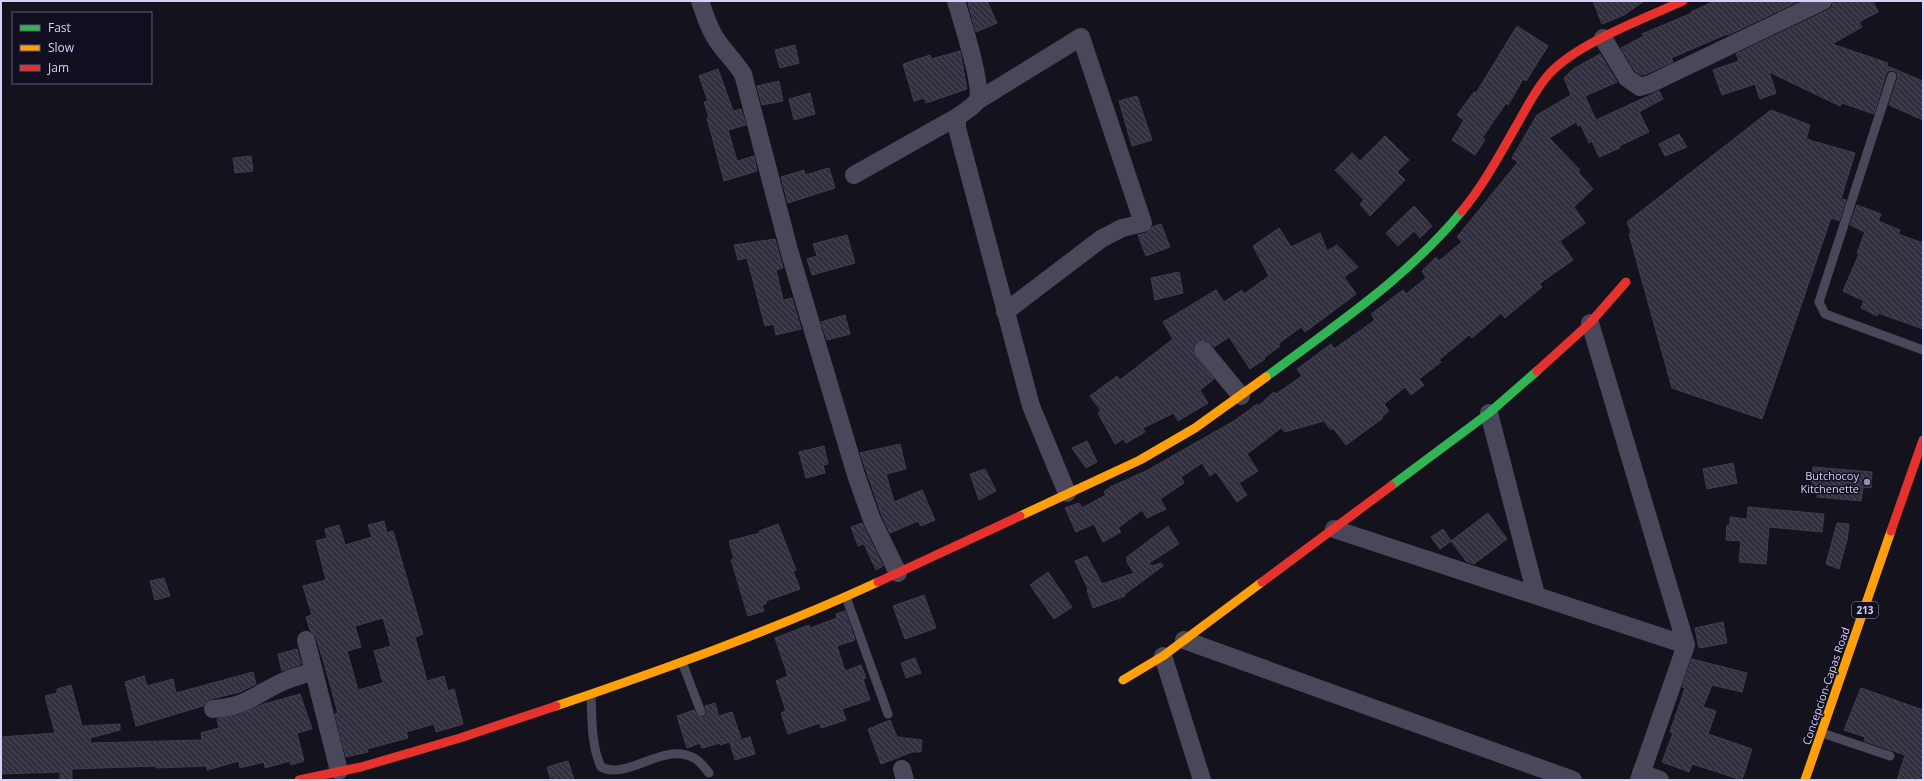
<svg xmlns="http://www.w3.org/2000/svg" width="1924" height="781" font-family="'Open Sans',sans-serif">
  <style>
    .building { fill: url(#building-back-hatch); stroke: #403d4f; fill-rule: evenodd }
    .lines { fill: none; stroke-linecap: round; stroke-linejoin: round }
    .lane { stroke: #49485b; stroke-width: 9 }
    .street { stroke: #49485b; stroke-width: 18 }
    .fast { stroke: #30b455; stroke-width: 9 }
    .slow { stroke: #ff9f0a; stroke-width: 9 }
    .jam { stroke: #e5322d; stroke-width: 9 }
    .poi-dot { fill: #918ead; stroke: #110f1f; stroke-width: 1.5 }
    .labels { text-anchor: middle; stroke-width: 3; stroke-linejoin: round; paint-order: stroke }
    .shield { fill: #110f1f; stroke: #9a97b9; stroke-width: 1 }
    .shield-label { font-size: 10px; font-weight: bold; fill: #d5d1fb }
    .poi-label { font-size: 11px; fill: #d5d1fb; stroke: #110f1f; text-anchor: end }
    .street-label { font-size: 11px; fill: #d5d1fb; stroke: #110f1f }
  </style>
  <defs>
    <pattern id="building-back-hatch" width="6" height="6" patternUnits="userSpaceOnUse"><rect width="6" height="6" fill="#32303e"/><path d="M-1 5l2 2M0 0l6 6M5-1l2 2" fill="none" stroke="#4f4d5b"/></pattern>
  </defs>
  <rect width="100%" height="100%" fill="#14121c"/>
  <!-- building -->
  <path class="building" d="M973,1h14l10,22 -21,9 -8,-29z
    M1593,1h51l-20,14 -22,9z
    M1714,1h85l-71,34 -1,-1 -56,24 2,4 -27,12 -4,1 -7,-4 -14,-23 23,-12 -2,-2 50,-21 -1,-1z
    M1833,1h40l5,11 -19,10 3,5 -30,17 56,19 -1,3 36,15v39l-34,-15 9,-28 -1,-5 -4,-2 -5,1 -2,3 -12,40 -32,-11 -2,3 -71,-34 7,21 -16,6 -5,-15 -33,11 -9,-25 26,-9 -3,-7 92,-44 4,-3z
    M1517,26l31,20 -22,35 -3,-2 -15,26 -2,-2 -24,35 3,2 -10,15 -23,-15 12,-20 -7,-5 17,-23 2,1z
    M795,45l4,18 -19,5 -5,-18z
    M960,51l7,38 -41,14 -2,-5 -10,3 -11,-37 27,-9 1,4z
    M1600,54l17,28 -32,14 11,24 63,-29 4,8 -24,13 10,20 -30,14 1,2 -21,9 -7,-16 -3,2 -8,-18 -3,1 -2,-4 -27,16 31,32 -2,2 15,17 -19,18 11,16 -25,18 13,19 -34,24 3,3 -37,31 -4,-5 -29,25 -3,-3 -30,25 2,2 -22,17 5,6 -13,10 -6,-8 -21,17 5,7 -7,6 1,1 -37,27 -13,-17 -2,2 -7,-9 -39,11 -4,-4 -34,26 11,17 -19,12 8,12 -10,7 -21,-30 -6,4 -8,-13 -21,14 3,6 -24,16 6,10 -19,9 -5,-8 -24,18 3,4 -18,10 -9,-18 -18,8 -11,-24 14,-5 3,5 24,-13 -2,-3 6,-5 36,-16 88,-50 23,-17 1,2 16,-14 2,2 26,-18 -5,-7 34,-25 3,5 41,-29 -4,-6 32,-24 3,4 20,-16 -4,-7 14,-14 3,4 23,-19 -5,-5 61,-75 -6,-4 25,-43 34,-20 -7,-17 9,-9z
    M718,69l15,42 8,-2 5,16 -18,5 9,31 17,-5 3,15 -33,10 -17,-63 2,-1 -5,-15 4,-1 -9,-25z
    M779,81l4,20 -21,4 -5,-19z
    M810,93l5,21 -21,6 -5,-21z
    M1137,96l15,44 -20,6 -13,-45z
    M1771,110l39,15 -4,14 49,14 -14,46 5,1 -7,21 -8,-3 -69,201 -90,-31 -43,-154 2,-2 -4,-10z
    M1679,134l8,13 -22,9 -6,-12z
    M1385,136l24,24 -12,12 8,8 -35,36 -10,-12 4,-4 -29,-30 17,-17 8,8z
    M251,156l2,15 -18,2 -2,-15z
    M829,168l6,20 -47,15 -7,-26 23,-7 1,5z
    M1857,205l24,9 -3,7 22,9 -2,4 25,9v86l-45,-16 -1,3 -16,-8 3,-7 -21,-10 16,-37 -2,-1 8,-21 -15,-7z
    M1414,206l18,20 -12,12 -6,-7 -16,15 -12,-13z
    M1161,224l9,23 -24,9 -8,-21 8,-2 6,-6z
    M1279,228l12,19 29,-14 7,18 10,-6 21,22 -14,10 12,17 -51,38 -4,-5 -23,17 2,2 -16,12 1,1 -15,10 -21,-32 -15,10 -8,-7 -9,2 -4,5v5l21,27 -14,11 8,13 -30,18 -4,-8 -31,15 2,4 -19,11 -3,-4 -8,5 -17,-31 3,-2 -11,-15 27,-20 3,4 53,-41 -10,-17 53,-32 8,12 18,-12 2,4 25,-18 -16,-30z
    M847,235l8,28 -43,12 -5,-16 10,-3 -4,-12z
    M775,239l8,29 -7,2 7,30 9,-2 9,31 -25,6 -2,-11 -9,2 -18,-68 -9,2 -4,-15z
    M1179,272l4,21 -28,7 -4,-22z
    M845,315l5,19 -23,6 -6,-18z
    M1087,441l10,21 -11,6 -14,-20z
    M900,444l6,25 -20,5 8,28 28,-12 13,30 -14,6 -3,-5 -28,12 -8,-17 -22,-63z
    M824,446l4,18 -5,1 2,8 -19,5 -7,-26z
    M1733,463l4,20 -30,6 -4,-20z
    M1813,467l59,5 -1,16 -8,-1 -2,14 -44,-4 1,-11h-6z
    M985,469l11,22 -17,9 -9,-26z
    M1748,507l76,7 -2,18 -53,-5 -3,37 -27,-2 2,-21 -15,-1 1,-15h3v-8l17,2z
    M1488,513l19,26 -33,25 -8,-3 -15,-20z
    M384,521l3,12 6,-2 30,103 -8,3 12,44 17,-5 4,15 6,-2 9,35 -27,8 -2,-8 -28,8 2,6 -41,11 1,3 -22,5 -11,-43 3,-1 -14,-50 -8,-26 -6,-7 -4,-13 6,-2 -9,-29 23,-6 -10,-39 11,-3 -2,-9 14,-4 6,20 27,-8 -4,-12zM383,618l8,28 -17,5 9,32 -25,7 -11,-39 14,-4 -6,-21z
    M862,523l21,43 -7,4 -12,-26 -6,2 -7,-19z
    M1837,523l12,1 -2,16 -8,29 -13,-5z
    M778,524l18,46 -3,1 7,18 -34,12v3l-4,1 2,6 -16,5 -17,-56 3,-1 -5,-18 31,-8 -1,-2z
    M1168,526l11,18 -30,19 3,3 9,-3 2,3 -38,28v2l-32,12 -6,-18 1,-1 -13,-28 12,-5 15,28 32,-11 -7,-11v-5z
    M1443,529l8,12 -11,8 -9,-12z
    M1048,572l24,35 -18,12 -24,-34z
    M164,578l6,18 -15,4 -5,-19z
    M924,595l12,33 -31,11 -12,-33z
    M845,611l10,29 -18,6 8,25 16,-6 5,13 -3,1 7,21 -28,9 4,11 -25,8 -1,-5 -32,11 -7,-21 5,-2 -10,-30 12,-5 -13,-38 34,-13 1,3 27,-10 -1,-4z
    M1723,622l4,21 -28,5 -4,-20z
    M297,649l4,15 -19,7 -4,-17z
    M915,658l6,15 -15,5 -5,-15z
    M1692,659l55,14 -5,19 -30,-7 -9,22 13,4 -8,23 44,15 -10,31 -50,-16 -3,8 -27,-10 11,-29 -3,-1 15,-44 -3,-1z
    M253,672l3,12 -16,8 -29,7 -4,2 -4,5 -67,20 -11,-44 19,-6 3,10 26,-7 3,14z
    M71,685l11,41 38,-2v6l-30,8 1,5 111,-3 -1,-7 18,-5 -2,-9 22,-4 25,-11 36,-10 12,35 -15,4 7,28 -13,4 -1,-4 -25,7 -1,-6 -24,6 -1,-7 -32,9 -1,-4 -50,2v-2l-84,3v11h-12v-8l-59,2v-37l54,-4 -10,-37 12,-3v-4z
    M1861,688l62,22v70h-26l8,-25 -41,-14 1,-4 -21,-7z
    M715,703l4,13 13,-4 9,26 -21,7v-2l-18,5 -2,-5 -13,5 -10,-32 17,-6 3,6 6,2 4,-5 -2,-7z
    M890,720l7,17 25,3 -1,12h-9l-31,12 -13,-35z
    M750,737l5,17 -20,6 -5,-17z
    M568,761l6,19h-23l-4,-13z"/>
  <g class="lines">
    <!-- lane -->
    <path class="lane" d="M1892,76l-73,226 6,12 98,36
      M846,597l42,117
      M682,662l19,50
      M591,695c1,23 0,50 10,72 26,14 63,-26 93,-9 6,3 11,10 15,15
      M1822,733l68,23"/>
    <!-- street -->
    <path class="street" d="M700,1c5,14 9,29 18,41 8,11 17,20 25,32l46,176 67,225 16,45 26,53
      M956,1c5,17 28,87 21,100 -4,6 -14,12 -20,16v11l74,278 36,87
      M1603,38l24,40 13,9 10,-3 173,-83
      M977,101l104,-64 62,186 -21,5 -21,11 -96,73
      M854,175l103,-58
      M1590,323l96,322 -47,135
      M1203,350l38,46
      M1489,413l47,182
      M1334,529l352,116
      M306,640l33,131
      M1184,640l389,140
      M1163,656l39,124
      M213,709c36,-2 44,-17 74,-29 9,-4 18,-6 27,-9
      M902,769l3,11
      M1641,773l19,7"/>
    <!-- fast -->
    <path class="fast" d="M1266,377c69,-52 141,-99 196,-166
      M1391,486l98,-73 48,-42"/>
    <!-- slow -->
    <path class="slow" d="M1020,516l120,-56 55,-32 71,-51
      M1123,680l40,-24 99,-74
      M556,706c109,-37 218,-76 322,-124
      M1805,780l86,-249"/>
    <!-- jam -->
    <path class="jam" d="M1462,211c23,-28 39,-59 57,-90 9,-16 18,-34 31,-48 28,-30 95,-55 133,-72
      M1537,371l53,-48 36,-41
      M1891,531l32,-91
      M878,582l142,-66
      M1262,582l129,-96
      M299,780l62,-13 99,-29 96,-32"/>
  </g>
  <!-- markers -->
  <circle class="poi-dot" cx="1867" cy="482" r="4"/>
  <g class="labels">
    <!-- shield labels -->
    <rect class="shield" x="1852" y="602" width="26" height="16" rx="3"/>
    <g class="shield-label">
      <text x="1865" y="614">213</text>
    </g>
    <!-- poi labels -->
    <g class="poi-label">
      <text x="1859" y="480">Butchocoy<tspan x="1859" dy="13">Kitchenette</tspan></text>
    </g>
    <!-- street labels -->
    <g class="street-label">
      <text transform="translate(1826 686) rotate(-71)" y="4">Concepcion-Capas Road</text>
    </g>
  </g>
  <!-- border -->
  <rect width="1924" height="781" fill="none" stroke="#d5d1fb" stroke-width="4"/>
  <!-- legend -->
  <rect x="12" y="12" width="140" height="72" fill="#110f1f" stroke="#5f5d77"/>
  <rect x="20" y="25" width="20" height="6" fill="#30b455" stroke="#5f5d77"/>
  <text x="48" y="32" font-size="12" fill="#d5d1fb">Fast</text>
  <rect x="20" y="45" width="20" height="6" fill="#ff9f0a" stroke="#5f5d77"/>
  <text x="48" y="52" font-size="12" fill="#d5d1fb">Slow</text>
  <rect x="20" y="65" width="20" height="6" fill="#e5322d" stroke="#5f5d77"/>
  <text x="48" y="72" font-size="12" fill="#d5d1fb">Jam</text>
</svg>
